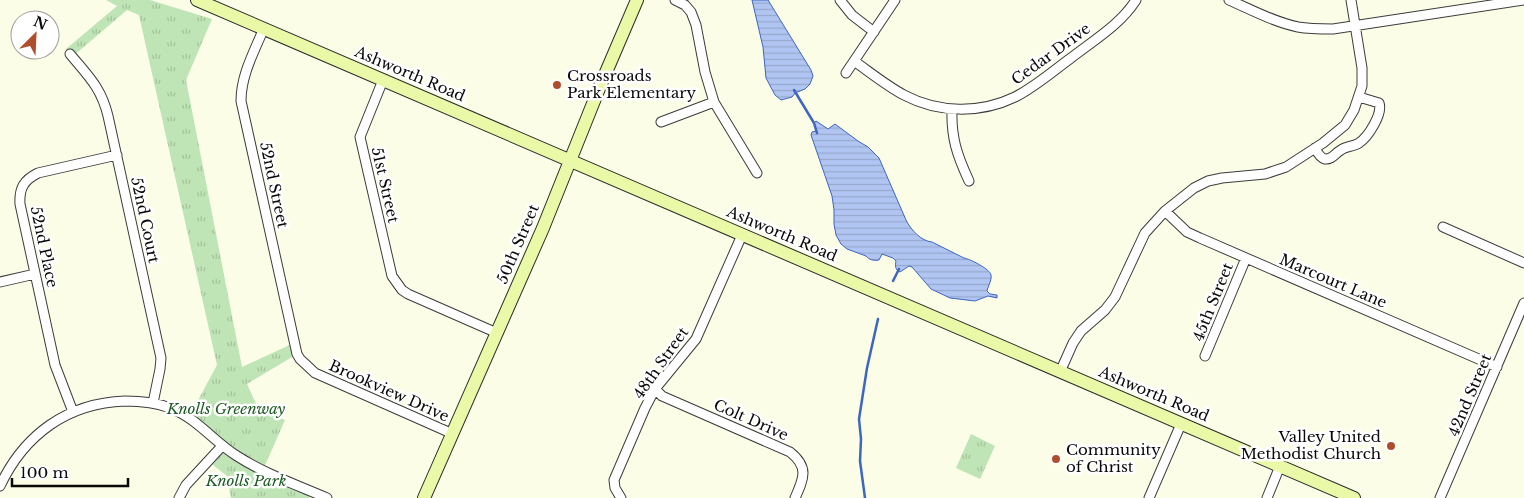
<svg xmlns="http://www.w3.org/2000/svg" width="1524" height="498" font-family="'Libre Baskerville',serif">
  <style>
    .park { fill: url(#park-tufts) }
    .water { fill: url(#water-rules); stroke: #3d65c2 }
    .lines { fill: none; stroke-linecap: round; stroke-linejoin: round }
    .stream { stroke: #3d65c2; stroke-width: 2.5 }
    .minor-casing { stroke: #3c3c3c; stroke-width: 11 }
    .secondary-casing { stroke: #2b2b2b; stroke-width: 14 }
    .minor { stroke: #fff; stroke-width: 9 }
    .secondary { stroke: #e9f9a7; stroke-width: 12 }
    .poi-dot { fill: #ae4e2d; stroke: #fff; stroke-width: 2 }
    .labels { text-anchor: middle; stroke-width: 5; stroke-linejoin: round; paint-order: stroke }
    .street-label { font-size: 15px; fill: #090909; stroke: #fff }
    .poi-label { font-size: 15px; fill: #090909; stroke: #fff; text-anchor: start }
    .park-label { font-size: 15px; font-style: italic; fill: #205b25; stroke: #fff }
  </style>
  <defs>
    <pattern id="park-tufts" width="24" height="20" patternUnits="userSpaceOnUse" patternTransform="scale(1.25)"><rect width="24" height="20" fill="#bfe4b5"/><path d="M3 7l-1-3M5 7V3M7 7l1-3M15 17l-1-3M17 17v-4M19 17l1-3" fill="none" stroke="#a3c29a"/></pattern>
    <pattern id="water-rules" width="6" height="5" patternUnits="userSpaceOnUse" patternTransform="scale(1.25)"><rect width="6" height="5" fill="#b0c5f1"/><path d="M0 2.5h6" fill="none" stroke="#96a8cd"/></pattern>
  </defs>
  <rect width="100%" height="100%" fill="#fbfde7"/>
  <!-- park -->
  <path class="park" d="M106,0h44l62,19 -26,61 56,287 52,-24 3,11 -50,30 11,24 27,12 -22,50 49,22 -3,6h-78l-4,-22 -19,-15 14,-15 -33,-29 28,-52 -78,-350 -12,-5 -55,47 -6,-8 51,-43z
    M971,434l24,12 -15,33 -24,-11z"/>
  <!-- water -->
  <path class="water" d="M752,0h16l43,70 2,6 -3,8 -5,5 -10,4 -3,4 -11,3 -6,-5 -9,-17 -3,-31z
    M816,121l12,8 7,-5 23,17 10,6 11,11 27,62c5,10 15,21 26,22l32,16c6,1 26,11 27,17 1,5 -3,11 -4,16l3,3 7,1v3l-9,-2 -13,5 -25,-3 -19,-9 -19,-22 -3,-1 -9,6c-5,-2 -5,-7 -4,-11l-3,-3 -11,-4 -3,6c-5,1 -10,0 -13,-4l-19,-7 -6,-5 -5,-9 -2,-11v-14l-2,-14 -21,-61 1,-3 4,-1 -2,-8z"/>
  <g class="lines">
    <!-- stream -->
    <path class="stream" d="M794,90l20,33 3,10
      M893,281l6,-12
      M865,498l-5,-37 1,-22 -2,-20 8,-51 11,-49"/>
    <!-- minor casing -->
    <g class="minor-casing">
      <path id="minor" d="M675,0l10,5 6,7 5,13 9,47 9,30 43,71
        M840,0l12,15 22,17
        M1229,0c23,10 45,22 69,27 11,2 23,2 35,2l191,-29
        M264,28c-10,24 -23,47 -23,73l56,253 3,5 15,14 138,61
        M70,54c18,22 31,33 38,62l53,242 -1,11 -7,34
        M854,61c17,12 33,25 50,34 34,18 76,19 111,2 20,-10 38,-26 56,-39 23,-18 49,-33 65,-58
        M846,73l49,-73
        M383,80l-23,57 32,139 10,14 6,4 89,39
        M952,109c-1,29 5,46 17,72
        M661,122l53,-20
        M1315,148c2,4 5,10 10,11 7,1 10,-6 16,-9 5,-4 12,-3 18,-7 9,-6 24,-29 20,-40l-20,-6
        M1165,211l22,21 13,6 297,129
        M1443,227l81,36
        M0,282l35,-8
        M1205,356l41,-98
        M1060,372l13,-29 8,-12 24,-21 10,-13 30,-64 20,-22 29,-23 14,-7 14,-3 43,-4 21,-7 37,-24 22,-18 9,-15 8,-24v-18l-11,-68
        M655,389l7,7 128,56c19,15 14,26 5,46
        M73,412l-18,-47 -35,-161c-1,-16 4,-24 18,-31l79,-18
        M0,486c24,-51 67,-83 125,-85 15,0 30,1 45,7 27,10 43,33 67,48 28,18 60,29 90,42
        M179,498l7,-13 36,-39
        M621,498l-6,-10 -1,-8 31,-72 10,-19 41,-50 46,-104
        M1149,498l32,-74
        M1267,498l13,-32
        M1440,498l84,-195"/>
    </g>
    <!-- secondary casing -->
    <g class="secondary-casing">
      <path id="secondary" d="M197,0l1157,498
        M424,498l119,-270 55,-137 39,-91"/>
    </g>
    <!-- minor -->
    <use href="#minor" class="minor"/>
    <!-- secondary -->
    <use href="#secondary" class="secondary"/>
  </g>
  <!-- markers -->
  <g class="poi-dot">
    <circle cx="557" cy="85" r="5"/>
    <circle cx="1391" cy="446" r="5"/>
    <circle cx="1056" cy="459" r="5"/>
  </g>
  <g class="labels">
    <!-- street labels -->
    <g class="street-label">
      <text transform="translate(1051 54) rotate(-36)" y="5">Cedar Drive</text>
      <text transform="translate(410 74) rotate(23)" y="5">Ashworth Road</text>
      <text transform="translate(274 185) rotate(78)" y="5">52nd Street</text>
      <text transform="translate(385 185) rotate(77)" y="5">51st Street</text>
      <text transform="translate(145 220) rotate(78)" y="5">52nd Court</text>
      <text transform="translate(782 234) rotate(23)" y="5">Ashworth Road</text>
      <text transform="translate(518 244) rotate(-67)" y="5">50th Street</text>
      <text transform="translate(44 247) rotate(78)" y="5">52nd Place</text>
      <text transform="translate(1333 281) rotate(23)" y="5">Marcourt Lane</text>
      <text transform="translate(1213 302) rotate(-68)" y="5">45th Street</text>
      <text transform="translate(661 363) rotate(-55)" y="5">48th Street</text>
      <text transform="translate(389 391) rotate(24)" y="5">Brookview Drive</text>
      <text transform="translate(1154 394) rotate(23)" y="5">Ashworth Road</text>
      <text transform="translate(1470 395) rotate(-67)" y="5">42nd Street</text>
      <text transform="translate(751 420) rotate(24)" y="5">Colt Drive</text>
    </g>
    <!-- poi labels -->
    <g class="poi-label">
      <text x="567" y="81">Crossroads<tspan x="567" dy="17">Park Elementary</tspan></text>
      <text x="1381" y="442" text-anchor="end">Valley United<tspan x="1381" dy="17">Methodist Church</tspan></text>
      <text x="1066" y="455">Community<tspan x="1066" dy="17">of Christ</tspan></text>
    </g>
    <!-- park labels -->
    <g class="park-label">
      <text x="226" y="414">Knolls Greenway</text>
      <text x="246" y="486">Knolls Park</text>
    </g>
  </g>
  <!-- north arrow -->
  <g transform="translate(35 35) rotate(24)"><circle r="24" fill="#ffffff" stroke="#9d9d9d"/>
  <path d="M0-4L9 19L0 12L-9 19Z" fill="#ae4e2d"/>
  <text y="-8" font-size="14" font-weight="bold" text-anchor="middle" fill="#090909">N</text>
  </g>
  <!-- scale -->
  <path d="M12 478v8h116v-8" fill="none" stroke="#090909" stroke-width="2.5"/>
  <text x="20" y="478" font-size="15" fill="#090909" stroke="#ffffff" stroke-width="4" paint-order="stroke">100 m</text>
</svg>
